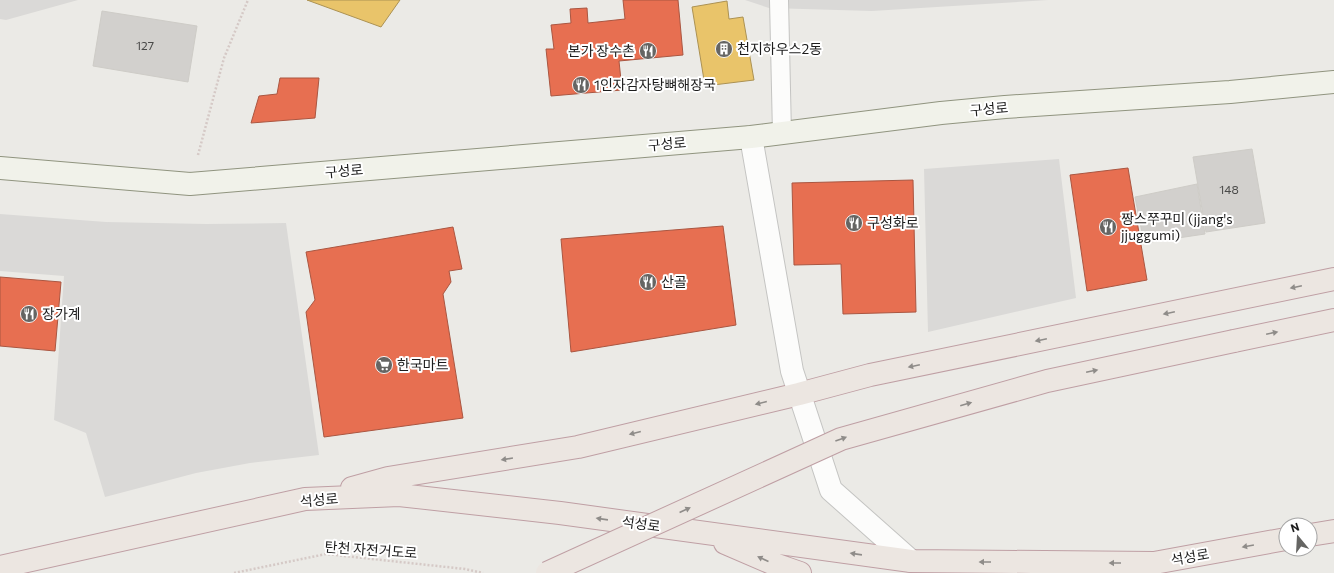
<svg xmlns="http://www.w3.org/2000/svg" width="1334" height="573" font-family="Commissioner,'Noto Sans KR',sans-serif">
  <style>
    .residential { fill: #dad9d7 }
    .homes { fill: #e9c46a; stroke: #ac9253 }
    .shops { fill: #e76f51; stroke: #aa5641 }
    .building { fill: #d2d0cd; stroke: #ceccc7 }
    .lines { fill: none; stroke-linecap: round; stroke-linejoin: round }
    .service-casing { stroke: #c4c4c2; stroke-width: 20 }
    .minor-casing { stroke: #c4c4c2; stroke-width: 24 }
    .secondary-casing { stroke: #90947f; stroke-width: 24 }
    .trunk-casing { stroke: #bf9fa4; stroke-width: 24 }
    .path { stroke: #d5c9c6; stroke-width: 2.5; stroke-dasharray: 2 2; stroke-linecap: butt }
    .service { stroke: #fcfcfb; stroke-width: 18 }
    .minor { stroke: #fcfcfb; stroke-width: 22 }
    .secondary { stroke: #f1f2ea; stroke-width: 22 }
    .trunk { stroke: #ece6e1; stroke-width: 22 }
    .trunk-bridge-casing { stroke: #bf9fa4; stroke-width: 24; stroke-linecap: butt }
    .trunk-bridge { stroke: #ece6e1; stroke-width: 22 }
    .oneway { fill: #8f8c89 }
    .labels { text-anchor: middle; stroke-width: 4; stroke-linejoin: round; paint-order: stroke }
    .number-label { font-size: 12px; fill: #4a4a49 }
    .poi-label { font-size: 14px; fill: #1d1d1d; stroke: #fff; text-anchor: start }
    .street-label { font-size: 14px; fill: #1d1d1d; stroke: #fff }
  </style>
  <rect width="100%" height="100%" fill="#ebeae6"/>
  <!-- residential -->
  <path class="residential" d="M0,0h78l-72,20 -6,-1z
    M745,0h303l-176,11 -103,-3z
    M1059,159l17,139 -148,34 -4,-163z
    M0,214l106,8 100,2 80,-1 33,232 -69,8 -54,10 -91,24 -19,-64 -32,-13 10,-144 -64,-5z"/>
  <!-- homes -->
  <path class="homes" d="M307,0h93l-19,27z
    M727,1l2,18 14,-2 11,63 -49,6 -13,-79z"/>
  <!-- shops -->
  <path class="shops" d="M623,0h55l5,55 -64,6 3,29 -71,6 -5,-47h8l-3,-24 20,-2 -1,-14 17,-1 1,15 37,-4z
    M280,78h39l-4,40 -64,5 8,-27 18,-2z
    M1128,168l19,112 -60,11 -17,-116z
    M913,180l3,132 -73,2 -2,-50 -47,1 -2,-82z
    M723,226l13,99 -165,27 -10,-113z
    M453,227l9,42 -13,2 2,11 -8,12 20,124 -139,19 -18,-125 9,-12 -9,-48z
    M0,277l61,5 -6,69 -55,-5z"/>
  <!-- building -->
  <path class="building" d="M102,11l95,15 -9,56 -95,-16z
    M1252,149l13,74 -59,9 -13,-75z
    M1197,184l8,50 -61,9 -9,-46z"/>
  <g class="lines">
    <!-- service casing -->
    <g class="service-casing">
      <path id="service" d="M779,0l3,134"/>
    </g>
    <!-- minor casing -->
    <g class="minor-casing">
      <path id="minor" d="M751,137l41,234 39,119 80,71"/>
    </g>
    <!-- secondary casing -->
    <g class="secondary-casing">
      <path id="secondary" d="M0,168l190,16 561,-47 190,-24 64,-6 225,-15 104,-10"/>
    </g>
    <!-- trunk casing -->
    <g class="trunk-casing">
      <path id="trunk" d="M1234,341l100,-21
        M352,488l36,-10 190,-31 221,-53 71,-19 464,-96
        M1310,535l24,-4
        M725,543l49,21 26,9
        M0,567l305,-68 94,-4 161,18 351,48 243,2 132,-24"/>
    </g>
    <!-- path -->
    <path class="path" d="M198,155l26,-97 24,-58
      M234,573l92,-19 139,15 18,4"/>
    <!-- service -->
    <use href="#service" class="service"/>
    <!-- minor -->
    <use href="#minor" class="minor"/>
    <!-- secondary -->
    <use href="#secondary" class="secondary"/>
    <!-- trunk -->
    <use href="#trunk" class="trunk"/>
    <!-- trunk-bridge casing -->
    <g class="trunk-bridge-casing">
      <path id="trunk-bridge" d="M547,573l294,-134 206,-58 187,-40"/>
    </g>
    <!-- trunk-bridge -->
    <use href="#trunk-bridge" class="trunk-bridge"/>
  </g>
  <!-- one-way arrows -->
  <defs><path id="oneway-solid" d="M-6-.8H1V-3.2L6.5 0L1 3.2V.8H-6Z"/></defs>
  <g class="oneway">
    <use href="#oneway-solid" transform="translate(1296 287) rotate(168)"/>
    <use href="#oneway-solid" transform="translate(1169 313) rotate(168)"/>
    <use href="#oneway-solid" transform="translate(1272 333) rotate(-12)"/>
    <use href="#oneway-solid" transform="translate(1041 340) rotate(168)"/>
    <use href="#oneway-solid" transform="translate(914 366) rotate(168)"/>
    <use href="#oneway-solid" transform="translate(1092 371) rotate(-12)"/>
    <use href="#oneway-solid" transform="translate(761 403) rotate(166)"/>
    <use href="#oneway-solid" transform="translate(966 404) rotate(-16)"/>
    <use href="#oneway-solid" transform="translate(635 433) rotate(166)"/>
    <use href="#oneway-solid" transform="translate(841 439) rotate(-20)"/>
    <use href="#oneway-solid" transform="translate(507 459) rotate(171)"/>
    <use href="#oneway-solid" transform="translate(685 510) rotate(-25)"/>
    <use href="#oneway-solid" transform="translate(602 519) rotate(-172)"/>
    <use href="#oneway-solid" transform="translate(1248 546) rotate(170)"/>
    <use href="#oneway-solid" transform="translate(856 554) rotate(-172)"/>
    <use href="#oneway-solid" transform="translate(763 559) rotate(-156)"/>
    <use href="#oneway-solid" transform="translate(985 562) rotate(-180)"/>
    <use href="#oneway-solid" transform="translate(1115 563) rotate(-180)"/>
  </g>
  <!-- icons -->
  <defs>
    <g id="building-disc" transform="scale(0.9)"><circle r="9.5" fill="#656563" stroke="#fff"/><path d="M-4-6H4V6H1V3H-1V6H-4ZM-2.5-4.3h1.7v1.8h-1.7ZM.8-4.3h1.7v1.8H.8ZM-2.5-1h1.7V.8h-1.7ZM.8-1h1.7V.8H.8Z" fill="#fff"/></g>
    <g id="restaurant-disc" transform="scale(0.9)"><circle r="9.5" fill="#656563" stroke="#fff"/><path d="M-5-6h1v4h1v-4h1v4h1v-4h1v5L-1.5 .5V6h-2V.5L-5-1ZM5-6V6H3V1.5H1.5Q1.5-4 5-6Z" fill="#fff"/></g>
    <g id="supermarket-disc" transform="scale(0.9)"><circle r="9.5" fill="#656563" stroke="#fff"/><path d="M-6-5.5h2.5l.6 2H6L4.5 2H-2.5L-4.4-4H-6ZM-1.5 3.2a1.3 1.3 0 1 0 .1 0ZM3 3.2a1.3 1.3 0 1 0 .1 0Z" fill="#fff"/></g>
  </defs>
  <g fill-rule="evenodd">
    <use href="#building-disc" x="724" y="49"/>
    <use href="#restaurant-disc" x="648" y="51"/>
    <use href="#restaurant-disc" x="581" y="85"/>
    <use href="#restaurant-disc" x="854" y="223"/>
    <use href="#restaurant-disc" x="1108" y="227"/>
    <use href="#restaurant-disc" x="648" y="282"/>
    <use href="#restaurant-disc" x="29" y="314"/>
    <use href="#supermarket-disc" x="384" y="365"/>
  </g>
  <g class="labels">
    <!-- number labels -->
    <g class="number-label">
      <text x="145" y="50">127</text>
      <text x="1229" y="194">148</text>
    </g>
    <!-- poi labels -->
    <g class="poi-label">
      <text x="737" y="54">천지하우스2동</text>
      <text x="635" y="56" text-anchor="end">본가 장수촌</text>
      <text x="594" y="90">1인자감자탕뼈해장국</text>
      <text x="1121" y="224">짱스쭈꾸미 (jjang's<tspan x="1121" dy="16">jjuggumi)</tspan></text>
      <text x="867" y="228">구성화로</text>
      <text x="661" y="287">산골</text>
      <text x="42" y="319">장가계</text>
      <text x="397" y="370">한국마트</text>
    </g>
    <!-- street labels -->
    <g class="street-label">
      <text transform="translate(989 109) rotate(-5)" y="5">구성로</text>
      <text transform="translate(667 144) rotate(-5)" y="5">구성로</text>
      <text transform="translate(344 171) rotate(-5)" y="5">구성로</text>
      <text transform="translate(319 500) rotate(-5)" y="5">석성로</text>
      <text transform="translate(641 524) rotate(8)" y="5">석성로</text>
      <text transform="translate(371 550) rotate(4)" y="5">탄천 자전거도로</text>
      <text transform="translate(1190 557) rotate(-10)" y="5">석성로</text>
    </g>
  </g>
  <!-- north arrow -->
  <g transform="translate(1298 537) rotate(342)"><circle r="19" fill="#ffffff" stroke="#a5a5a5"/>
  <path d="M0-3L7 15L0 10L-7 15Z" fill="#656563"/>
  <text y="-6" font-size="11" font-weight="bold" text-anchor="middle" fill="#1d1d1d">N</text>
  </g>
</svg>
